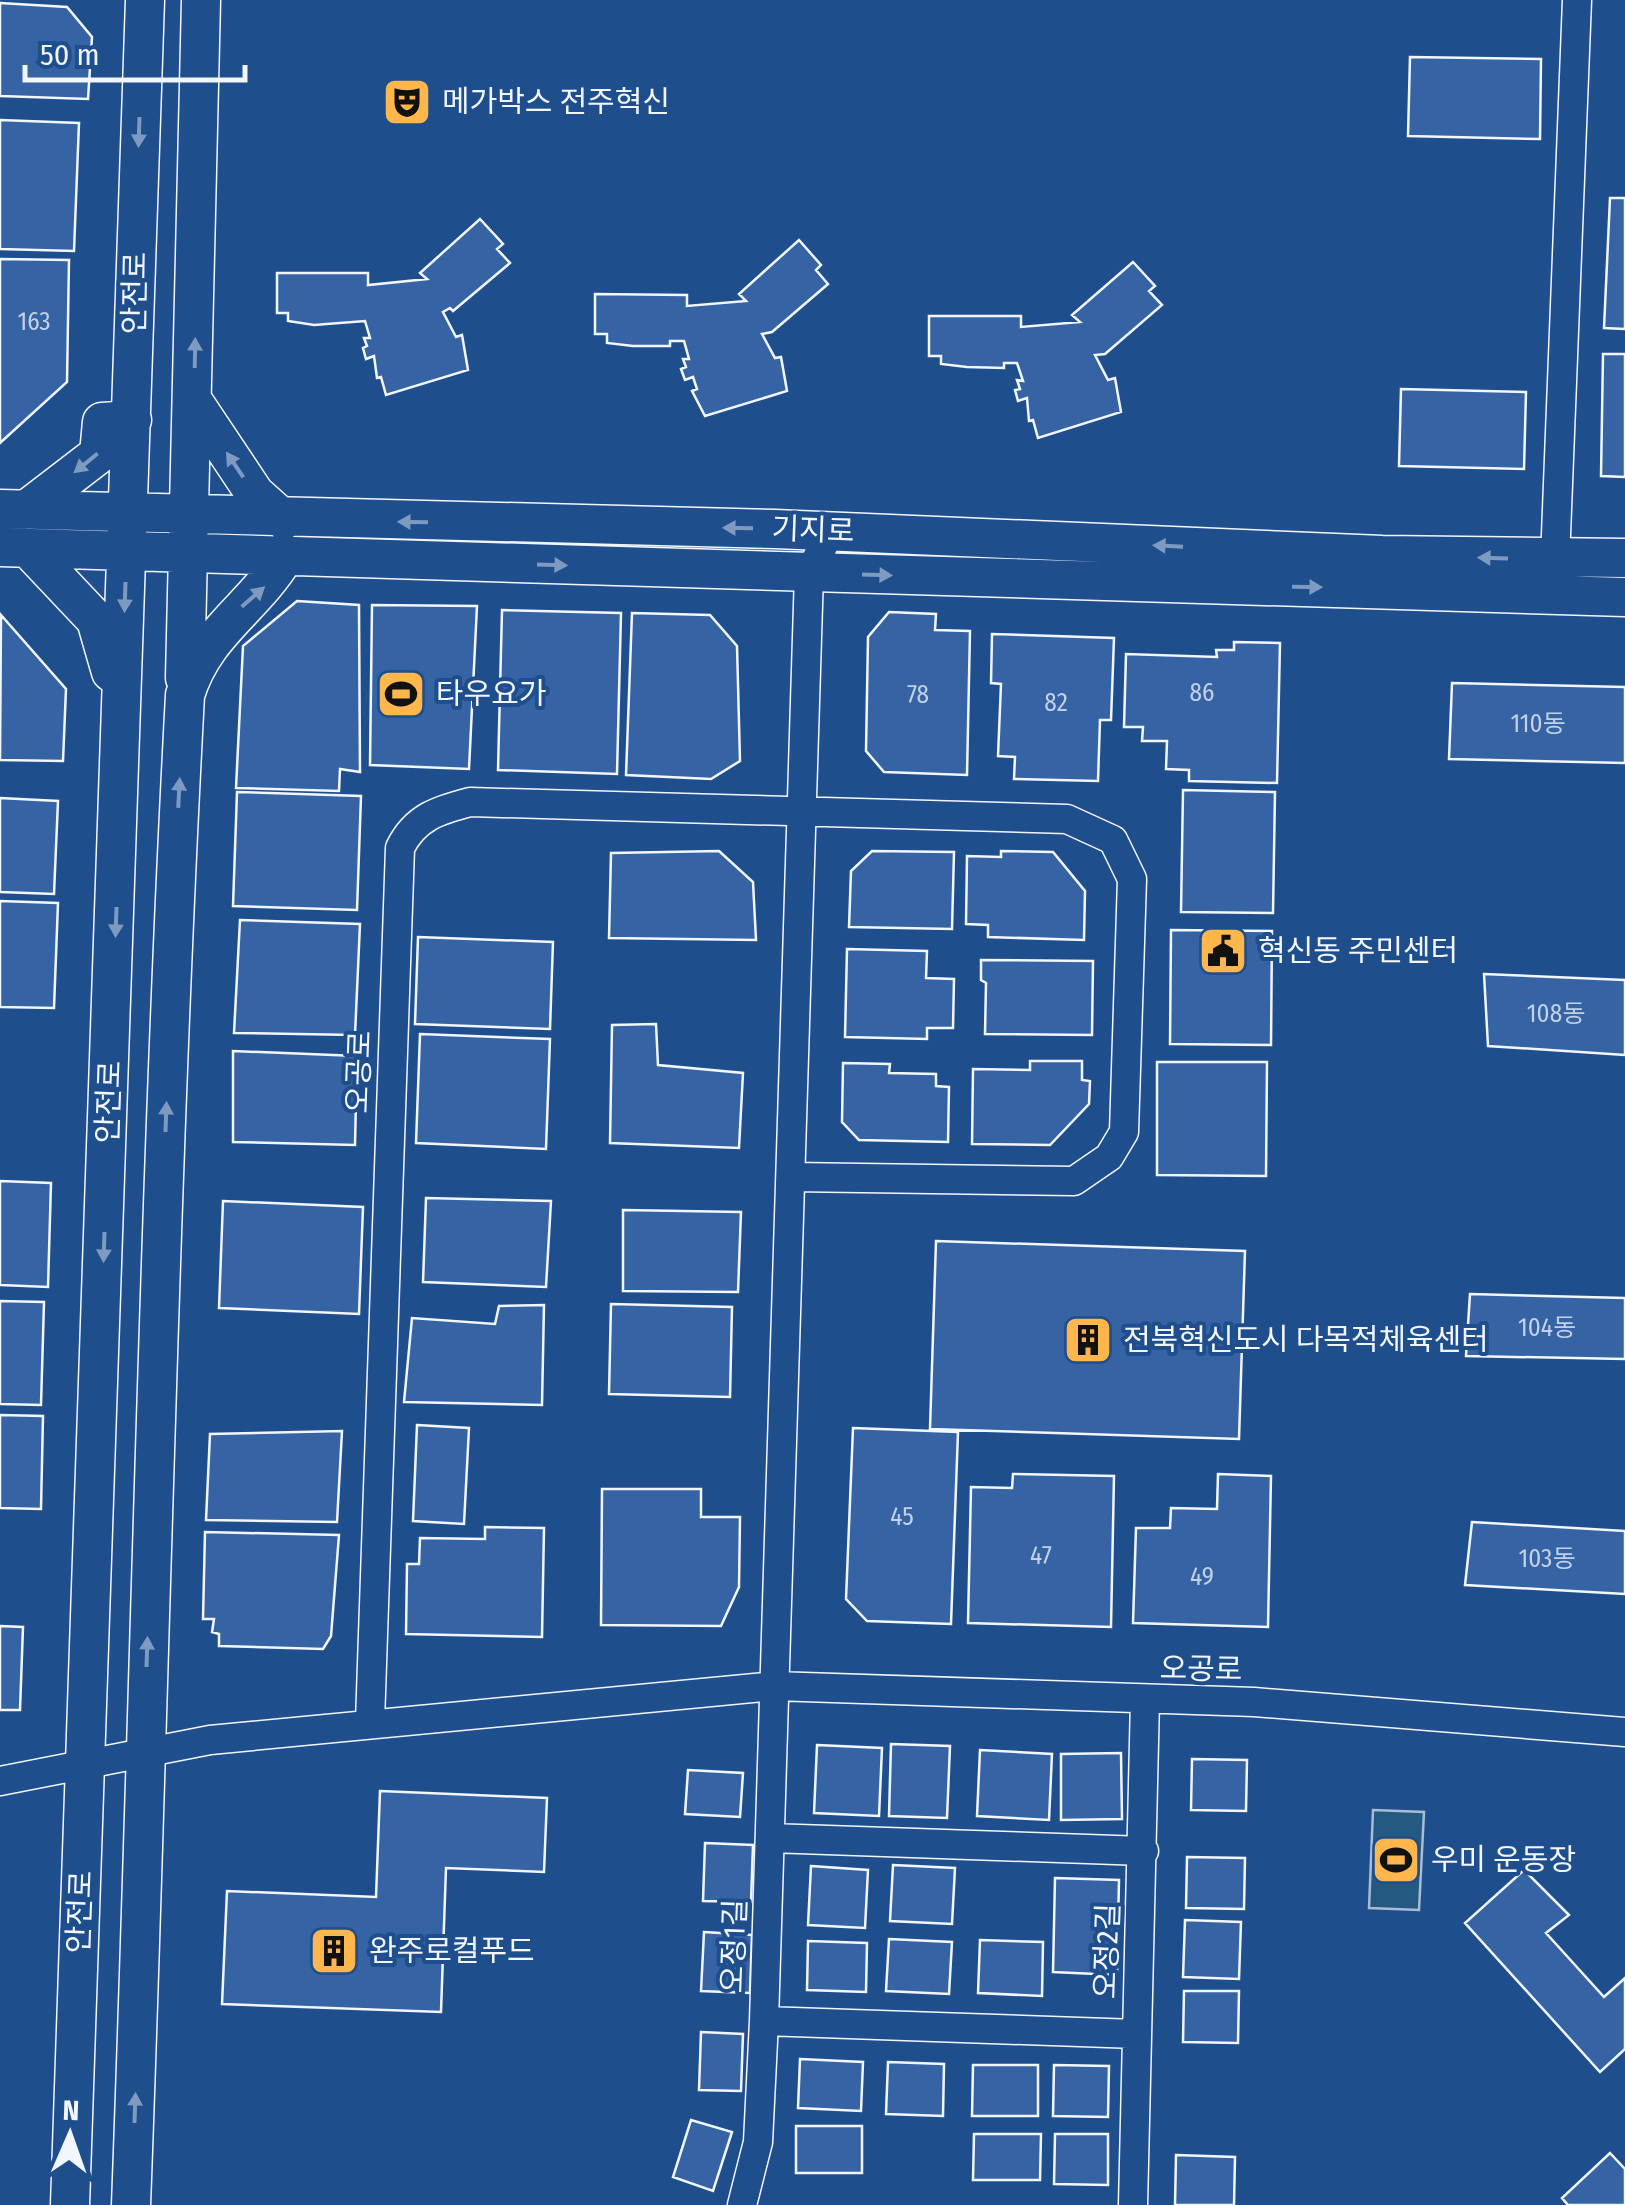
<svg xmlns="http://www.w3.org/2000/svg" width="1625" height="2205" font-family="'Fira Sans Condensed','Noto Sans KR',sans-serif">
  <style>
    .green { fill: #245a82; stroke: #a8bbd7; stroke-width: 2.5 }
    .building { fill: #3563a3; stroke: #f2f6ff; stroke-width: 2.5 }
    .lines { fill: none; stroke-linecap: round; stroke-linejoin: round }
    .street-casing { stroke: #f2f6ff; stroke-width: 31 }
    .secondary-casing { stroke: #f2f6ff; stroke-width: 41 }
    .street { stroke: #1f4e8c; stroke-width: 28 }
    .secondary { stroke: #1f4e8c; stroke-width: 38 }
    .oneway { fill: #7e9ac0 }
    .labels { text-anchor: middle; stroke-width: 8; stroke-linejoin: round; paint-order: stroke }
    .number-label { font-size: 25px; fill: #c3d1e8 }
    .poi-label { font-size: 30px; fill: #f2f6ff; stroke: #1f4e8c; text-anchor: start }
    .street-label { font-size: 30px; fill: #f2f6ff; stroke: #1f4e8c }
  </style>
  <rect width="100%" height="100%" fill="#1f4e8c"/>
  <!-- green -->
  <path class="green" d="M1373,1810l51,2 -5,98 -50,-2z"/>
  <!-- building -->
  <path class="building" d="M0,3l67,4 25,30 -4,62 -88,-3z
    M1410,57l131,2 -1,80 -132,-3z
    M0,120l79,3 -5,128 -74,-2z
    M1610,198h15v131l-21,-1z
    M480,219l23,25 -6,5 13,14 -57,48 -3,-3 -7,4 13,25 6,-2 6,35 -82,25 -5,-18 -4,1 -3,-22 -8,3 -3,-11 4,-2 -3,-8h6l-5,-17 -51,4 -26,-4v-8h-11v-40h91v12l59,-6 -7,-6z
    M799,240l22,25 -5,5 12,14 -56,48 -10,2 13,24 6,-1 6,34 -82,25 -13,-25 5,-2 -4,-12 -8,3 -4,-11 5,-2 -3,-8h6l-5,-18h-14v5h-37l-26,-3v-9h-12v-40l92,1v11l59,-5 -7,-7z
    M0,259l69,1 -2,122 -67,61z
    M1133,262l22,24 -6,5 13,14 -57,49 -10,1 13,25 7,-2 6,34 -83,26 -5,-18 -4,1 -2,-23 -9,3 -3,-11 5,-1 -3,-9 6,1 -6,-18h-13v5l-37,-1 -26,-3v-8h-12v-40h92v11l59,-5 -8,-7z
    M1603,354h22v123l-24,-1z
    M1401,389l125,3 -2,77 -125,-3z
    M297,601l62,4 1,167 -20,-3 -1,22 -103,-3 7,-142z
    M372,605l105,1 -8,163 -99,-4z
    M502,610l119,3 -4,161 -119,-4z
    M889,612l47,2 -1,16 35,1 -3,144 -83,-3 -18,-21 2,-114z
    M632,613l78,2 27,31 3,115 -29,18 -85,-4z
    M1,615l65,74 -3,72 -63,-1z
    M992,634l122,4 -3,82h-11l-2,61 -84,-2 1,-22 -17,-1 3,-72 -10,-1z
    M1234,642l46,1 -3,140 -88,-2v-11l-23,-1 1,-28h-25l1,-14h-19l2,-73 91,3 -1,-7h18z
    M1452,683l173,4v76l-176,-4z
    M1183,790l92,2 -2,121 -92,-1z
    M237,792l124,4 -4,114 -124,-4z
    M0,798l58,3 -4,93 -54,-2z
    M719,851l34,31 3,58 -147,-2 2,-85z
    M872,851l82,1 -2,77 -103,-2 2,-56z
    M1001,851l52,1 32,39 -1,49 -96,-3v-12l-22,-1 1,-68 34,1z
    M0,901l58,2 -4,105 -54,-1z
    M240,920l120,4 -5,111 -121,-2z
    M1171,930l101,1 -1,114 -101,-1z
    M418,937l135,5 -3,87 -135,-5z
    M847,949l80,2 -1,27 28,1 -1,49h-26v11l-82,-2z
    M981,960l112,1 -1,74 -107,-1 1,-51 -5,-3z
    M1484,974l141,6v75l-137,-9z
    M656,1024l2,41 85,8 -4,75 -129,-5 2,-118z
    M420,1034l130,5 -4,110 -130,-6z
    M233,1051l124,5 -2,89 -122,-3z
    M1030,1061h52v19l8,1 -1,23 -39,41 -78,-1 1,-75 57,1z
    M1157,1062h110l-1,114 -109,-1z
    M843,1063l47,1 -1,9 47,1v12l13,1 -1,55 -89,-2 -17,-18z
    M0,1181l51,2 -3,104 -48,-2z
    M426,1198l125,3 -5,86 -123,-5z
    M223,1201l140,6 -4,107 -140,-6z
    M623,1210l118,2 -3,80 -115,-1z
    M936,1241l309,10 -6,188 -309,-10z
    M1470,1294l155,4v61l-159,-3z
    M0,1301l44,1 -3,103 -41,-1z
    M611,1304l121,3 -2,90 -121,-3z
    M544,1305l-2,100 -138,-3 8,-84 83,6 4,-18z
    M0,1415l43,1 -2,93 -41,-1z
    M417,1425l52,3 -5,96 -51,-3z
    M853,1428l105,4 -7,192 -84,-3 -21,-22z
    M342,1431l-5,91 -131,-2 4,-86z
    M1013,1474l101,2 -3,151 -143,-4 3,-136 41,1z
    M1218,1474l53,2 -3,151 -135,-4 3,-95h34l1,-20 46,1z
    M602,1489h99v28h39l-1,70 -18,39 -120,-1z
    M1472,1522l153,9v63l-160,-9z
    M485,1527l59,1 -2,109 -136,-3 1,-70h12l1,-26 65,1z
    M205,1532l134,3 -8,101 -8,13 -104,-3v-12l-7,-2 2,-13h-11z
    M0,1626l23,1 -3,83h-20z
    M891,1744l59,2 -3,72 -58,-2z
    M817,1745l65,3 -3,68 -65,-3z
    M980,1750l72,4 -3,66 -72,-4z
    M1121,1753l1,66 -61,1v-66z
    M1192,1759l55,1 -1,51 -55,-1z
    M688,1770l55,3 -3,44 -55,-3z
    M380,1791l167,7 -3,74 -98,-4 -5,144 -219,-8 5,-113 149,6z
    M705,1843l48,2 -2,57 -48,-1z
    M1187,1857l58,1 -1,51 -58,-1z
    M893,1865l62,3 -3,56 -62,-3z
    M811,1866l57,4 -3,58 -57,-3z
    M1524,1870l45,45 -23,18 58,64 21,-19v71l-25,23 -135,-149z
    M1055,1878l64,2 -2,95 -64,-3z
    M1185,1920l56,2 -2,57 -56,-2z
    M704,1932l48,3 -2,58 -49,-2z
    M889,1939l63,3 -3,52 -63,-3z
    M980,1940l63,2 -1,54 -64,-3z
    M808,1941l59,2 -1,49 -59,-2z
    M1184,1991h55l-1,52 -55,-1z
    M701,2032l42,2 -2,57 -42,-1z
    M800,2059l63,3 -2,49 -63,-3z
    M888,2062l56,2 -1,52 -57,-2z
    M973,2065h65v51h-66z
    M1054,2065l55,1 -1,51 -55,-1z
    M691,2120l41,12 -19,59 -40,-14z
    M796,2126h66v47h-66z
    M974,2134h67l-1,46h-67z
    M1055,2134h53v51l-54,-1z
    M1610,2153l15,16v36h-57l-6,-7z
    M1176,2155l59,2 -1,48h-59z"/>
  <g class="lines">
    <!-- street casing -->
    <g class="street-casing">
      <path id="street" d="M1555,560l22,-560
        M370,1722l30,-874c15,-31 39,-38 70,-46l597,17 46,21 19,39 -8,253 -15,25 -35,24 -282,-4
        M0,1781l210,-41 564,-54 480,16 371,30
        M770,1838l374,13
        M764,2021l372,13
        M742,2205l16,-63 6,-121 45,-1448 22,-42
        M1133,2205l12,-505"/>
    </g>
    <!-- secondary casing -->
    <g class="secondary-casing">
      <path id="secondary" d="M195,404l60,90 29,26
        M0,509l775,20 607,26 243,3
        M26,510l73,-56 3,-32 30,-2
        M0,547l1625,50
        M28,548l68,72 15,52
        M185,678l16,-678
        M70,2205l75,-2205
        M131,2205c19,-503 27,-1007 54,-1510 19,-63 68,-86 100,-139"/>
    </g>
    <!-- street -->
    <use href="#street" class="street"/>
    <!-- secondary -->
    <use href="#secondary" class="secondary"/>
  </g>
  <!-- one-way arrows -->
  <defs><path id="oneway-solid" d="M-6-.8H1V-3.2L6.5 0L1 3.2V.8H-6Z" transform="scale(2.5)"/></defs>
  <g class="oneway">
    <use href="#oneway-solid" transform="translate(139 132) rotate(92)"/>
    <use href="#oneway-solid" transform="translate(195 353) rotate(-89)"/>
    <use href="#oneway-solid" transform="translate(86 463) rotate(141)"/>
    <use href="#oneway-solid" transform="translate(235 465) rotate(-124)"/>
    <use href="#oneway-solid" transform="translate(413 522) rotate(-179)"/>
    <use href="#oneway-solid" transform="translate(738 528) rotate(-179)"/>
    <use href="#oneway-solid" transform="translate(1168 546) rotate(-177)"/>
    <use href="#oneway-solid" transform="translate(1493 558) rotate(-178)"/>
    <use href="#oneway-solid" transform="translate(552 565) rotate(2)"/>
    <use href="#oneway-solid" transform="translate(877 575) rotate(2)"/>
    <use href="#oneway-solid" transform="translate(1307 587) rotate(1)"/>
    <use href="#oneway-solid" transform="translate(125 597) rotate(92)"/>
    <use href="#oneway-solid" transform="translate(253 597) rotate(-41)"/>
    <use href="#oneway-solid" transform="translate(179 793) rotate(-87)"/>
    <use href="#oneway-solid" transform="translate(116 922) rotate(92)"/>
    <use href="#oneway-solid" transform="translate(166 1117) rotate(-88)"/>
    <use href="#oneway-solid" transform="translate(104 1247) rotate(92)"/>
    <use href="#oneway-solid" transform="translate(147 1652) rotate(-88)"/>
    <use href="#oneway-solid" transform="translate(135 2108) rotate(-88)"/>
  </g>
  <!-- icons -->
  <defs>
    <g id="theatre-square" transform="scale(2.5)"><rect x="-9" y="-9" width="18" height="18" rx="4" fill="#ffb74d" stroke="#1f4e8c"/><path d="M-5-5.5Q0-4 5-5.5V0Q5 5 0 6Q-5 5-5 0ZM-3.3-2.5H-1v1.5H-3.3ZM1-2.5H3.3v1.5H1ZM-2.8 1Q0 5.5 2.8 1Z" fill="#111"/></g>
    <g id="stadium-square" transform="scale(2.5)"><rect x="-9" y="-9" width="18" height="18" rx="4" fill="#ffb74d" stroke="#1f4e8c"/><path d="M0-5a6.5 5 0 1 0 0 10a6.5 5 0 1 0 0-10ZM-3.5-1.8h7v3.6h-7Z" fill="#111"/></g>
    <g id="civic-square" transform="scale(2.5)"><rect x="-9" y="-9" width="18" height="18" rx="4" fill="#ffb74d" stroke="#1f4e8c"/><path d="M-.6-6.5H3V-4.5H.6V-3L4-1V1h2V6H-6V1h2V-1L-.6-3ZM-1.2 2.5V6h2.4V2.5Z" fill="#111"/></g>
    <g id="building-square" transform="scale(2.5)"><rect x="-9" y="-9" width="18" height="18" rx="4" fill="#ffb74d" stroke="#1f4e8c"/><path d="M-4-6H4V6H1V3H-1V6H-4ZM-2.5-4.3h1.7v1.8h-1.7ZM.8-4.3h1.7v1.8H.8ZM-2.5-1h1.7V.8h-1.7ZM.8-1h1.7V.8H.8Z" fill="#111"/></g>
  </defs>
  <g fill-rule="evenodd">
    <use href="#theatre-square" x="407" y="102"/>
    <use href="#stadium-square" x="401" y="694"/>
    <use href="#civic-square" x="1223" y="951"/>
    <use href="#building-square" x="1088" y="1340"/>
    <use href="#stadium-square" x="1396" y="1860"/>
    <use href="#building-square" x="334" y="1951"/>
  </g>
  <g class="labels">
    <!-- number labels -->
    <g class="number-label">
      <text x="34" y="330">163</text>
      <text x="1202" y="701">86</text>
      <text x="918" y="703">78</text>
      <text x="1056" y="711">82</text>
      <text x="1538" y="732">110동</text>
      <text x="1556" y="1022">108동</text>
      <text x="1547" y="1336">104동</text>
      <text x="902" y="1525">45</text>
      <text x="1041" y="1564">47</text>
      <text x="1547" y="1567">103동</text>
      <text x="1202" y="1585">49</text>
    </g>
    <!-- poi labels -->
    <g class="poi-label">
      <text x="442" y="112">메가박스 전주혁신</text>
      <text x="436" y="704">타우요가</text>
      <text x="1258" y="961">혁신동 주민센터</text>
      <text x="1123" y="1350">전북혁신도시 다목적체육센터</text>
      <text x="1431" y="1870">우미 운동장</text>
      <text x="369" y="1961">완주로컬푸드</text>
    </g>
    <!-- street labels -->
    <g class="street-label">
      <text transform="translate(135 293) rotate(-89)" y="10">안전로</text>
      <text transform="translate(813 530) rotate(2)" y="10">기지로</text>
      <text transform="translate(359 1072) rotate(-88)" y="10">오공로</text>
      <text transform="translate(109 1102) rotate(-88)" y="10">안전로</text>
      <text transform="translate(1201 1669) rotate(1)" y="10">오공로</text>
      <text transform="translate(80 1912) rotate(-88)" y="10">안전로</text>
      <text transform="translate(734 1946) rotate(-88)" y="10">오정1길</text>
      <text transform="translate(1107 1951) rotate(-88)" y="10">오정2길</text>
    </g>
  </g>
  <!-- north arrow -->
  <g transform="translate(70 2135) rotate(2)" stroke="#1f4e8c" stroke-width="8" paint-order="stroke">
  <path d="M0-8L18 38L0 25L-18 38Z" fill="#f2f6ff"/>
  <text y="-15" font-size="28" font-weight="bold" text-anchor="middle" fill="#f2f6ff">N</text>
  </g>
  <!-- scale -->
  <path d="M25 65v15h220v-15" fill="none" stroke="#f2f6ff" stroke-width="5"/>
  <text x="40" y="65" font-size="30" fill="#f2f6ff" stroke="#1f4e8c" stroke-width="8" paint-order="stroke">50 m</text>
</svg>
